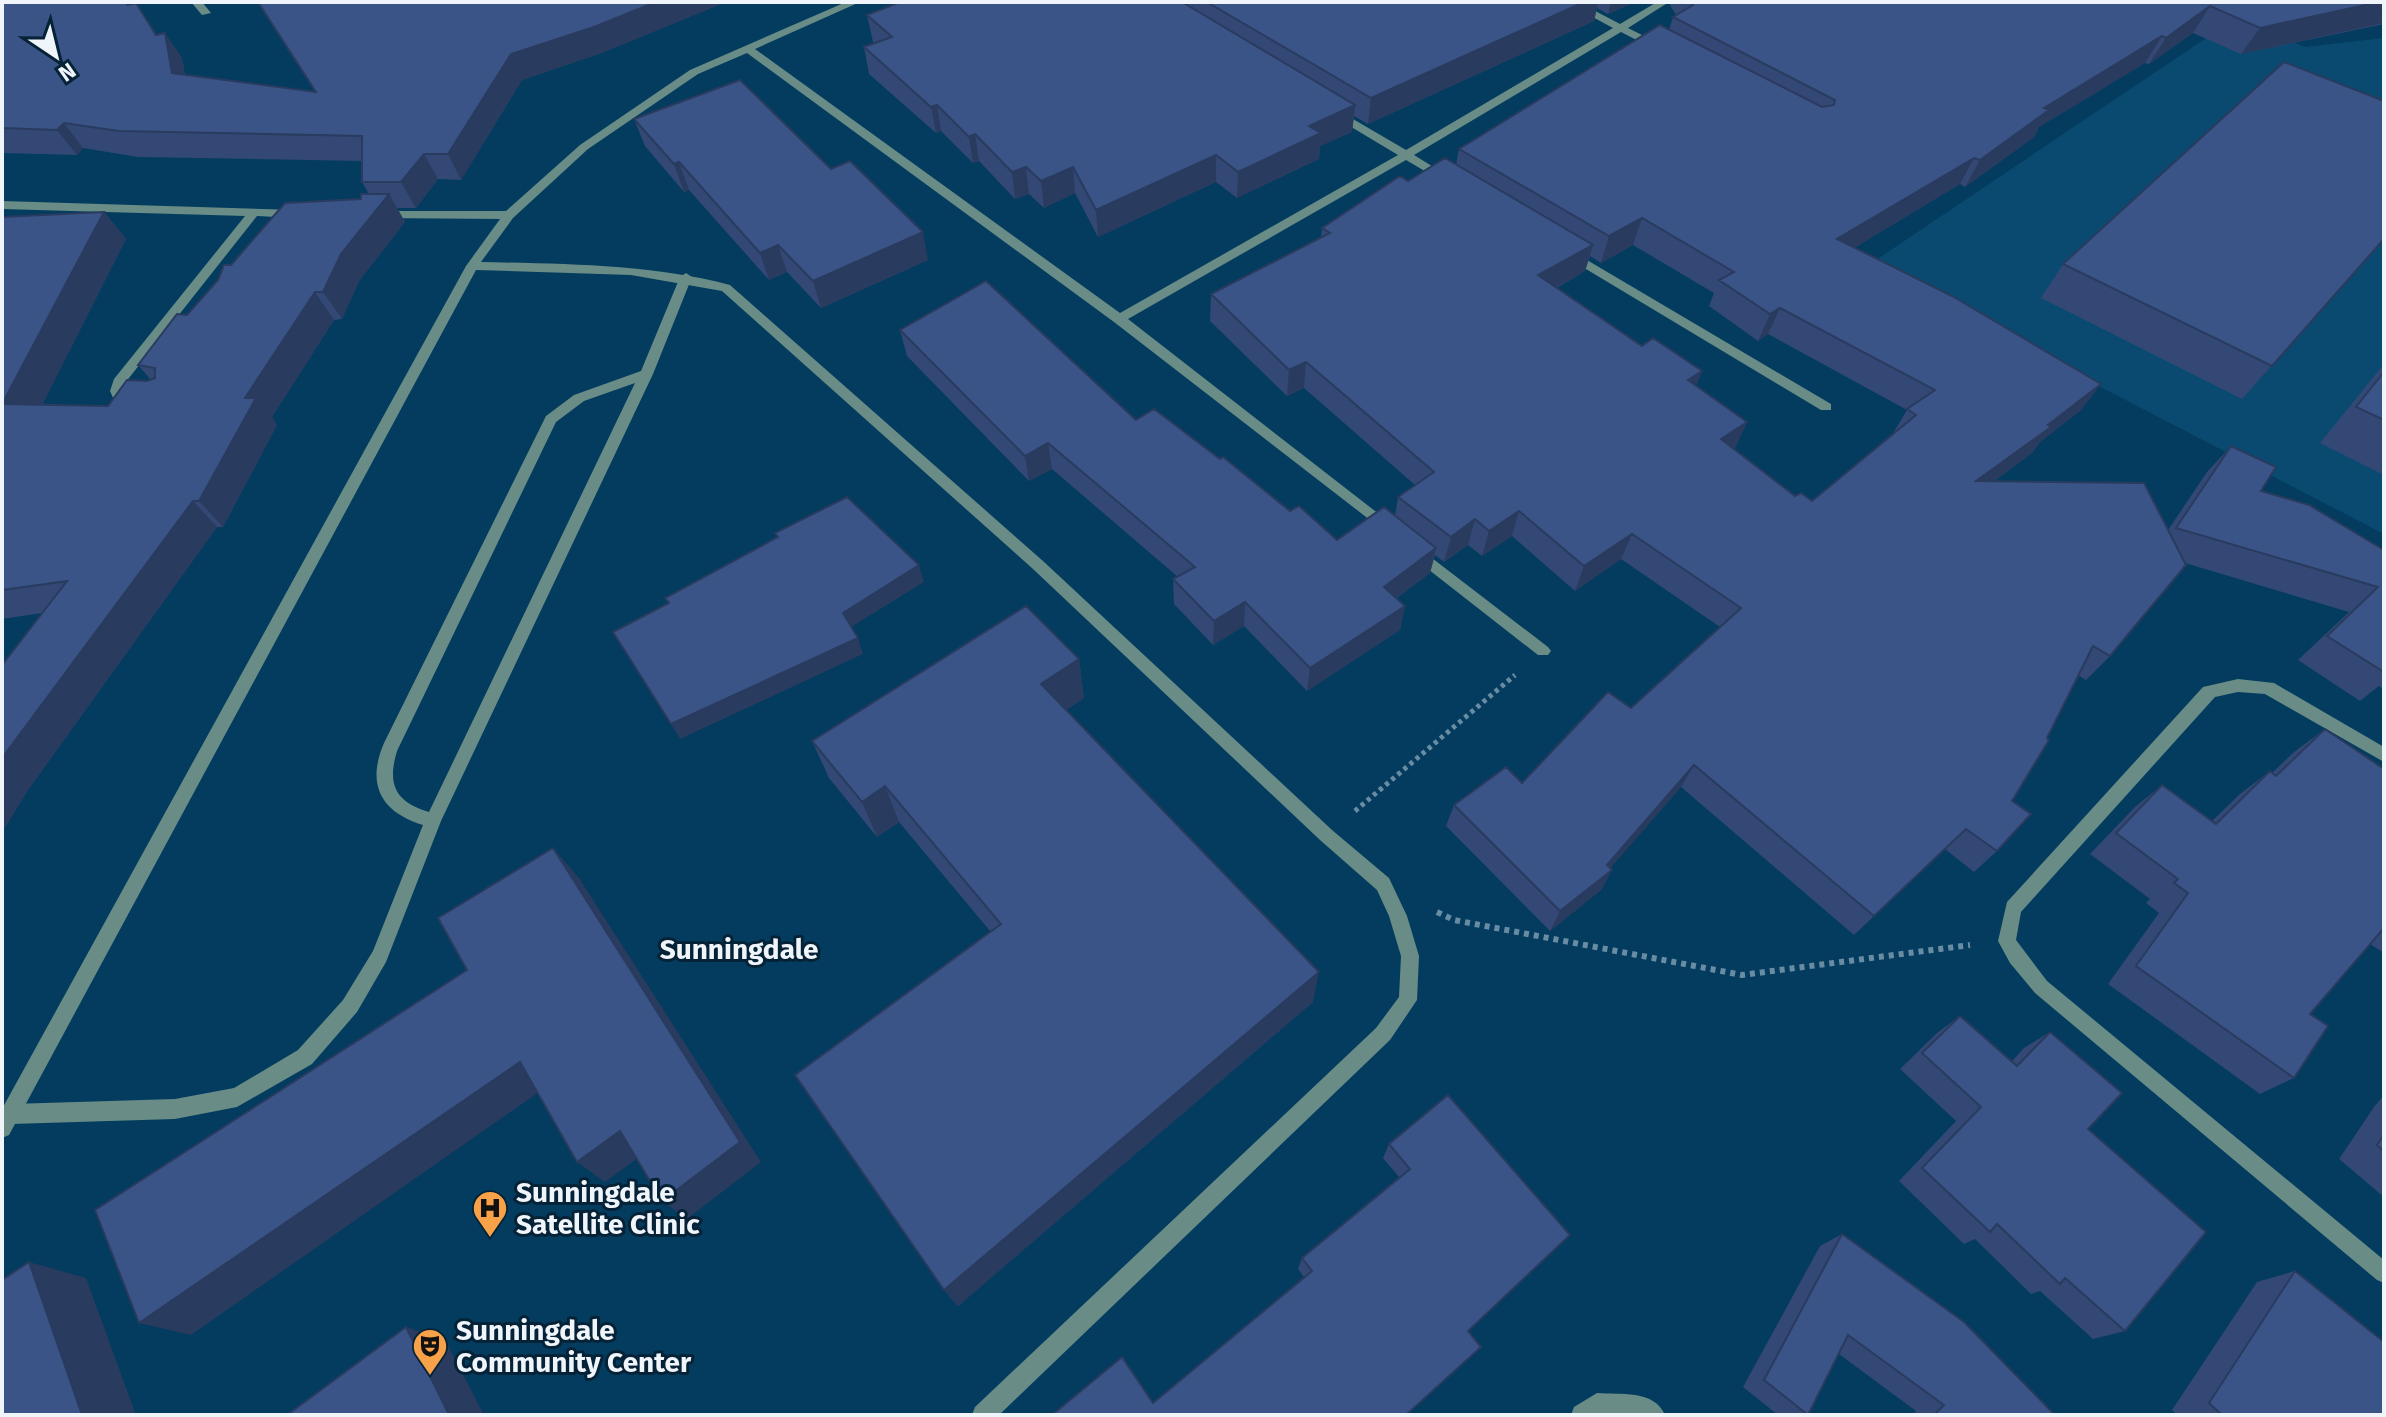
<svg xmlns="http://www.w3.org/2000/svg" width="2386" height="1417" font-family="'Fira Sans',sans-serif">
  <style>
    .built { fill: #0a4a70 }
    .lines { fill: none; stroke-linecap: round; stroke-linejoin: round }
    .path-far1 { stroke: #698ca3; stroke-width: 5; stroke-dasharray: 4 4; stroke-linecap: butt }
    .path { stroke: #698ca3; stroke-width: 6; stroke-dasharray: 5 5; stroke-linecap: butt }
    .service { fill: #698c86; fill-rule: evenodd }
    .minor { fill: #698c86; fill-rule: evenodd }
    .wall { fill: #334874; fill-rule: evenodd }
    .shaded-wall { fill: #293b5e }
    .building { fill: #3b5487; stroke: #293b5e; stroke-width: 2 }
    .labels { text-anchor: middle; stroke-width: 6; stroke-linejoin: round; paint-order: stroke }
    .quarter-label { font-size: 28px; font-weight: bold; fill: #eff5fb; stroke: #062236 }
    .near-poi-label { font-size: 28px; font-weight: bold; fill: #eff5fb; stroke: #062236; text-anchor: start }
  </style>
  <rect width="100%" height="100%" fill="#033c5f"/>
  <!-- built -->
  <path class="built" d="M2236,18l69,29 79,-9v496l-517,-268z"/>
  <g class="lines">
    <!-- path-far1 -->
    <path class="path-far1" d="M1355,811l160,-136"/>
    <!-- path -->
    <path class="path" d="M1437,912l17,8 288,55 228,-30"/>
    <!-- service -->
    <path class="service" d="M686,273l6,4 -39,97 -212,447 -55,141 -29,50 -45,52 -75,43 -62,12 -164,5 -7,-3 -2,-9 2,-5 7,-3 164,-5 59,-11 64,-38 45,-50 30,-49 50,-126c-42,-13 -57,-40 -39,-82l162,-327 28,-21 67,-24 39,-94zM635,383l-206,429c-34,-10 -42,-28 -32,-61l159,-329 28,-21z"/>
    <!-- minor -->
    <path class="minor" d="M191,2h11l9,11 -9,2z
      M846,2h14l-105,47 365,264 278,-158 -65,-39v-4h8l65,38 207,-122 -48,-26h13l42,22 37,-22h12l-41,26 34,17v4h-8l-33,-17 -207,123 34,21v4h-8l-34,-20 -278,159 265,206 2,4 -2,4 -5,1 -274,-212 -367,-269 -49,21 -110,75 -75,69 -32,44c84,2 168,2 249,23l313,276 289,269 57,48 18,38 12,40 -2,44 -27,40 -391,375h-27l3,-8 401,-379 23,-31 2,-41 -12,-40 -12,-26 -57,-50 -287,-271 -311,-278 -91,-16 -155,-5 -467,865 -7,3v-29l464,-843 34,-47 -121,-1 -4,-1v-6h131l74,-66 110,-75z
      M2,201l294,9 6,4 -6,4 -39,-2 -132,167 -1,9 15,2v6h-25l-4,-9 4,-12 131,-163 -243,-7z
      M1570,250l261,154v6h-10l-255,-153v-6z
      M1415,545l133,102 3,4 -3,4h-10l-128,-100 -2,-4 2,-4z
      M2238,679l36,4 110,64v15l-119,-68 -27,-2 -23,5 -194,215 -5,28 31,41 337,279v23l-7,-3 -342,-287 -25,-30 -12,-22 9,-39 196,-215z
      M1597,1393c23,2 57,-4 68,22h-94l3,-8z"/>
  </g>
  <!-- wall -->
  <path class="wall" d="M2,2l155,33 25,23 3,17 130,17 -58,-90h469l-122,50 -82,28 -61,100 -23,-1 -22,29h-19l8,14 -46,59 -17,38 -8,1 -62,97 5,8 -54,102h-6l-189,263 -26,42v-167l40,-52 -40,6v-402l102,-5 22,27 -84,166 66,1 43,-26 -13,-15 49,-50 44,-50 138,-71 -7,-12v-21l-224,-4 -55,-9 -6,7 -75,-2z
    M900,2h735l-27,12 -11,-6 -3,13 -226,103 -14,-8 -2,16 -32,14 -1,13 -82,39 -21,-16 -118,55 -23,-44 -31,15 -15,-14 -14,5 -36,-38 -6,2 -32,-32 -5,2 -67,-59 -5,-27 10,-4 -1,-1 -6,-27z
    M1671,2h713v22l-143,30 -48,-21 -44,31 -4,-1 -106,64 -5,10 -69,50 -5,-3 -106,64 247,136 -20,26 -41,32 -8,11 -39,29 175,48 39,-58 24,-26 30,45 123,59v140l-5,-4 -19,15 -62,-41 51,-48 -164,-49 -75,93 -24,24 -8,-5 -66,126 -15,50 -23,21 -29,-23 -91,86 -173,-148 -71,81 2,2 -11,20 -51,41 -104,-105 8,-21 68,-22 109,-75 89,-81 -99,-68 -46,32 -63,-55 -30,20 -14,-11 -24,17 -9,-7 -5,18 -33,25 8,8 -5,24 -93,61 -63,-65 -31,19 -39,-41 -1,-25 5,-2 -126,-108 -23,12 -122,-125 -7,-26 236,90 84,39 70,52 47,29 58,-24 3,-19 17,-12 -111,-97 -17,8 -77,-75 1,-27 110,-57 1,-9 86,-47 48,-16 3,-16 210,-119 4,-13 3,-2 -6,-10zM1633,245l81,48 -5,13 49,35 10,-7 139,76 -15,25 -80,66 -17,-5 -62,-47 2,-1 12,-26 -51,-36 6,-15 -60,-25 -85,-58 28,-17 5,-15 11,7z
    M634,119l197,50 97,91 -107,48 -34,-36 -18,8 -80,-90 -5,2 -39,-46z
    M2384,239l-142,160 -201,-101 22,-34z
    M2384,364v111l-64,-32z
    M1079,659l5,39 -18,12 247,292 -355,304 -14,-16 46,-359 -91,-109 -22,15 -48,-59 -17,-37z
    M2325,729l59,40v184l-14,-9 -60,70 -16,64 -34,16 -152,-110 51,-71 -13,-10 4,-4 -60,-45 45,-47 27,-22 50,36 28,-27 30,-23 2,2 22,-21z
    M1960,1016l52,45 12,-13 26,-16 38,97 37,202 -32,8 -53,-48 -9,3 -56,-55 -11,5 -65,-63 57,-60 -56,-52 37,-36z
    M2384,1095v102l-45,-38 35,-52z
    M1389,1144l181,91 -266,42 -6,-8 4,-11 97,-81 -16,-19z
    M1842,1234l213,181h-142l3,-4 -77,-57 -31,61h-30l-35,-28 77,-141z
    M2295,1271l89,144h-207l-5,-5 85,-128z"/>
  <!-- shaded-wall -->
  <path class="shaded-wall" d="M656,2h70l-122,50 -82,28 -61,100 -13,-26 63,-100z
    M1584,2h14l-4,19 -226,103 3,-26z
    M1611,2h24l-27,12z
    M2379,2h5l-1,21 -142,31 19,-26z
    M136,3l32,50 -3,-20 17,25 7,41 -17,-26z
    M2210,6l-17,27 -44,31 17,-26z
    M2162,36l-17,27 -106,64 -5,10 -69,50 15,-27 64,-52z
    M937,105l4,26 -5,2 -5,-26z
    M1355,105l-3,27 -32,14 -1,13 -82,39 1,-26 71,-46z
    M64,123l19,25 -6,7 -20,-25z
    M975,134l4,27 -6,2 -4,-26z
    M424,154l14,25 -22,29 -15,-26z
    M1216,155v27l-118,55 -2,-27z
    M1974,158l-14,26 -136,82 13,-27z
    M679,162l10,28 -5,2 -10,-28z
    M1026,167l3,27 -14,5 -3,-27z
    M1073,167l2,26 -31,15 -3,-27z
    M389,194l16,28 -46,59 -17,38 -19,-27 18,-38z
    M104,212l22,27 -97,192 -27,-27z
    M1642,218l-9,27 -32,18 8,-27z
    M923,232l5,28 -107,48 -8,-27z
    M778,245l9,27 -18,8 -9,-27z
    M1593,245l-8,26 -54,31 7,-27z
    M315,292l19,28 -62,97 5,8 -54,102 -24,-26 46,-103z
    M1780,308l-12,26 -10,7 12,-27z
    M1306,362l-2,26 -17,8 2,-26z
    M1702,371l-11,27 -3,-18z
    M2101,384l-20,26 -41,32 -8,11 -74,54 18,-26z
    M1747,422l-12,26 -26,17 12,-26z
    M1048,443l4,26 -23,12 -4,-25z
    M193,501l24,26 -189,263 -26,42v-74z
    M1519,511l-7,25 -30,20 7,-25z
    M1475,519l-7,26 -24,17 7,-25z
    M1632,534l-11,25 -46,32 9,-25z
    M1436,548l-6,25 -51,38 5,-24z
    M919,565l5,17 -76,47 -5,-16z
    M1245,602l-1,24 -31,19 1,-24z
    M1405,606l-5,24 -93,61 3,-23z
    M858,638l5,16 -183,85 -9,-15z
    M1079,659l5,39 -37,24 -6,-38z
    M1694,765l-13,22 -80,92 11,-9 -11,20 -51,41 10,-20 47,-46z
    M885,786l14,36 -22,15 -15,-35z
    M553,848l26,30 182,284 -74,57 -25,-18z
    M1319,972l-6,30 -355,304 -14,-16z
    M520,1062l29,23 -358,250 -52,-12z
    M620,1131l26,21 -41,30 -28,-20z
    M29,1262l57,16 50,137h-54z
    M406,1327l39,13 39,75h-35z"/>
  <!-- building -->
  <path class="building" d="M2,2h122l4,3 8,-2 20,32 9,-2 7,40 144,19 -58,-90h398l-62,25 -83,27 -63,100h-24l-23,28h-39v-46l-243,-5 -55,-8 -7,7 -55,-2z
    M900,2h282l173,103 -46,21 12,7 -83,39 -22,-17 -120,55 -23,-43 -32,14 -15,-14 -14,5 -37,-38 -6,3 -32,-32 -6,2 -67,-60 28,-10 -25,-22z
    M1207,2h377l-213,96z
    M1691,2h688l-119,26 -50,-22 -44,32 -4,-2 -118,72 5,2 -69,50 -6,-2 -137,81 115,57 149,88 -53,41 3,2 -75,54 168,2 42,82 -76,91 -17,-10 -46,92 2,2 -37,61 19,13 -34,37 -31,-22 -92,87 -180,-151 -87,100 5,5 -52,41 -106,-106 52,-38 16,16 86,-91 23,16 110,-100 -109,-74 -48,32 -65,-55 -30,20 -14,-12 -24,18 -53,-40 36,-25 -128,-110 -17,8 -78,-76 119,-61 -8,-5 78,-52 8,5 37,-23 148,87 -55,30 104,71 11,-8 49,33 -14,9 59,42 -26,17 74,57 6,-3 11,8 104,-86 -9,-6 28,-19 -155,-82 -10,6 -51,-34 15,-8 -92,-54 -33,18 -150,-87 201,-124 162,82 12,-2 1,-5 -162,-83 20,-12z
    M2284,62l100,39v138l-112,127 -209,-102z
    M740,80l91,89 19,-8 73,71 -110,49 -35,-36 -18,8 -81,-91 -5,2 -40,-45z
    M361,194h28l-48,60 -18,38h-8l-70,106h11l-57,103h-6l-191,257v-93l65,-84 -65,9v-373l102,-5 -102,192 106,2 19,-26 20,1 8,-3v-10l-17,-3 39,-51 10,1 31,-35 6,-15h7l54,-62 76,-4z
    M986,281l150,139 18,-11 66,50 3,-2 67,54 9,-5 38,34 47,-33 52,41 -52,39 21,19 -95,62 -65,-66 -31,19 -41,-42 22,-12 -147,-124 -23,13 -125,-126z
    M2384,372v48l-28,-13z
    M2231,446l45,21 -15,24 48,14 75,45v122l-57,-36 51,-49 -202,-59z
    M847,497l72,68 -76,48 15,25 -187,86 -58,-92 56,-29 -4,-5 113,-61 -3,-4z
    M1026,606l53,53 -38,25 278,288 -375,318 -149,-215 206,-151 -116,-138 -23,16 -50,-61z
    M2325,729l59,40v159l-74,86 18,12 -34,52 -158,-112 52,-73 -14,-10 4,-4 -62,-46 46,-48 54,39 54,-53 6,5z
    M553,848l187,294 -78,59 -42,-70 -43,31 -57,-100 -381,261 -44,-113 372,-240 -29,-52z
    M1960,1016l57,50 33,-34 72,61 -34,36 118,103 -81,99 -60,-53 -5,6 -63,-60 -7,8 -68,-64 59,-61 -59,-54z
    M1448,1095l122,140 -102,96 13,16 -75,68h-354l70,-58 31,46 159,-132 -10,-13 108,-89 -21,-25z
    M2384,1135v16l-7,-6z
    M1842,1234l122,88 91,93h-121l10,-10 -96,-70 -40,80 -44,-35z
    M29,1262l53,153h-80v-135z
    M2295,1271l89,71v73h-162l-13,-12z
    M406,1327l43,88h-162z"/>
  <!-- icons -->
  <defs>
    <g id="hospital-pin" transform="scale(1.8)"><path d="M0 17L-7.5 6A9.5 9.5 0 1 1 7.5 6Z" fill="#f7a149" stroke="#062236"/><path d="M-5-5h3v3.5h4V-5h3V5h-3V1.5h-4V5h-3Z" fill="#111"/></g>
    <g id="theatre-pin" transform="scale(1.8)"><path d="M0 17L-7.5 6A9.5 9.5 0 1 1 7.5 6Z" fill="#f7a149" stroke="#062236"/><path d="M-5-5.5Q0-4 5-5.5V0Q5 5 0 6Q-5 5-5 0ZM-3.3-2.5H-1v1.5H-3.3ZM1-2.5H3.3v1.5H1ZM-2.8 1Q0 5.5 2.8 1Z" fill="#111"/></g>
  </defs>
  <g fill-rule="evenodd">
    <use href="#hospital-pin" x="490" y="1208"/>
    <use href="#theatre-pin" x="430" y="1346"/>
  </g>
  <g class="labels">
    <!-- quarter labels -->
    <g class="quarter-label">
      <text x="739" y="959">Sunningdale</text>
    </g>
    <!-- near-poi labels -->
    <g class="near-poi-label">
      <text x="516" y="1202">Sunningdale<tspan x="516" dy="32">Satellite Clinic</tspan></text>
      <text x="456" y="1340">Sunningdale<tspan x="456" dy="32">Community Center</tspan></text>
    </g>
  </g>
  <!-- border -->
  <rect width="2386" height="1417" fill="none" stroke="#eff5fb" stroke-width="8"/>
  <!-- north arrow -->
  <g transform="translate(56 56) rotate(145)" stroke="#062236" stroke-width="6" paint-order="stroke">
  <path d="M0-6L14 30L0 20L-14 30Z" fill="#eff5fb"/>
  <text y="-12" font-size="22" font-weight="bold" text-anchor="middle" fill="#eff5fb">N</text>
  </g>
</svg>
